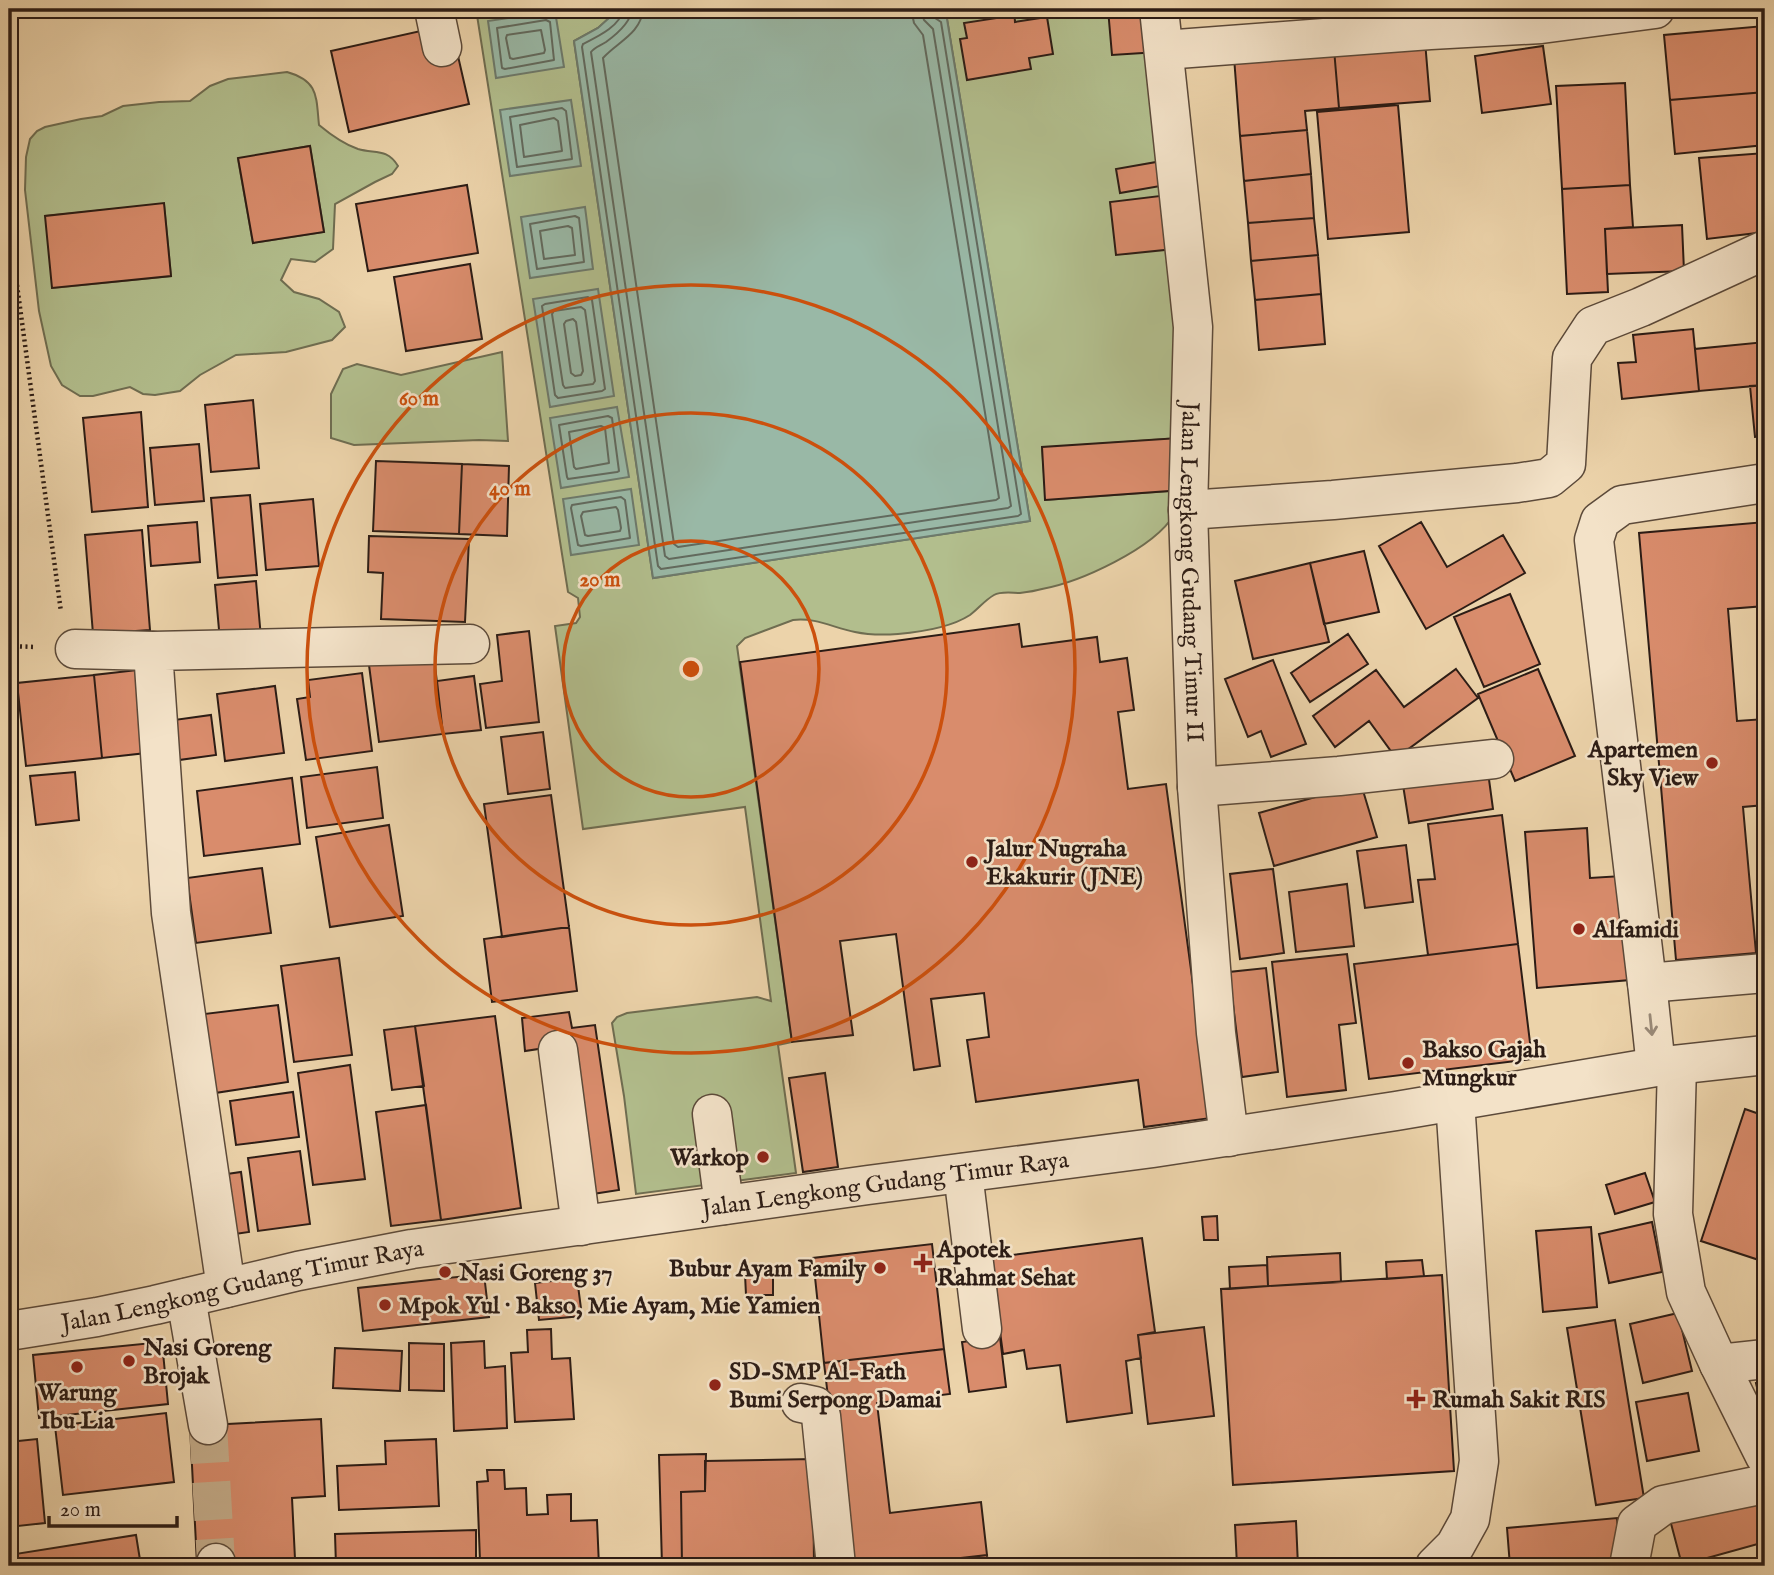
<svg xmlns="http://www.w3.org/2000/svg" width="1774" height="1575" font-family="'IM FELL English',serif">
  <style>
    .green { fill: #b2be8d; stroke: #6f6d51; stroke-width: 2; fill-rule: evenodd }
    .water { fill: #99b8a6; stroke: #6d7a6c; stroke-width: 2 }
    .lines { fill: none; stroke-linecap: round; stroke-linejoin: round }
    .shore { stroke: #626a5e; stroke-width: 2 }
    .building { fill: #d98c6c; stroke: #2c1c15; stroke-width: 2 }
    .minor-tunnel { stroke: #c6ae8c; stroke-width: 38; stroke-dasharray: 38 19; stroke-linecap: butt }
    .minor-casing { stroke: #5c4a3a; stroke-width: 41 }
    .path { stroke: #2c1c15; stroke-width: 4.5; stroke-dasharray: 2 3.5; stroke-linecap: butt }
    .minor { stroke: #f3e2c8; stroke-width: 38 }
    .oneway { stroke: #998977 }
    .ring { fill: none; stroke: #cc500d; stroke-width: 3.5 }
    .poi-dot { fill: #8f2418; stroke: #f3e2c8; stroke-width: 2.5 }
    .labels { text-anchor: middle; stroke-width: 5; stroke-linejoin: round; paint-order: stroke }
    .street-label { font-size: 24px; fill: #2c1c15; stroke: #f3e2c8 }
    .poi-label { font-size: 24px; font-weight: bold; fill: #2c1c15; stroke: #f3e2c8; text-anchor: start }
    .centre { fill: #cc500d; stroke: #f3e2c8; stroke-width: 3.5 }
    .ring-label { font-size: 21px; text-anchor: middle; font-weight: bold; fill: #cc500d; stroke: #f3e2c8; stroke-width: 5; stroke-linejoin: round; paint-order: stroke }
  </style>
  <rect width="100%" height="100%" fill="#ecd3aa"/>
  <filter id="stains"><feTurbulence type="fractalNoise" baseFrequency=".00286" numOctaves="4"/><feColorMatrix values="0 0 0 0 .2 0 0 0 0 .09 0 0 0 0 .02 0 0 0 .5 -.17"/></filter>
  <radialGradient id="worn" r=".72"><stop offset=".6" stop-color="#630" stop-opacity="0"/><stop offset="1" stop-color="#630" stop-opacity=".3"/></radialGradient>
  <!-- green -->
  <path class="green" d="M476,9h143l-21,19 -24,13 79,537 377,-57 -84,-508 -58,-4h282l9,429 -137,10 4,52 137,-10c-3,8 -4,18 -9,25 -21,34 -94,67 -132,74 -7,2 -14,3 -22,4 -8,0 -19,-2 -26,2 -9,5 -16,14 -24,20 -20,13 -49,17 -72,19 -14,1 -29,1 -43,-2 -21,-4 -40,-15 -62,-12l-48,18 -8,8 55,396 -14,3 18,128 -160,21 -12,-98 -12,-73 5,-6 10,-4 130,-16 14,4 -26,-194 -162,22 -28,-203 21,-3 4,-6 -2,-19 -10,-6z
    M287,72c32,9 29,25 32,53 12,10 24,19 39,24 17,5 29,-1 40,17l-6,8 -17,8 -40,22 -2,45 -18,13 -24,-3 -10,21 13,12 25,7 20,13 6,15 -13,13 -46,12 -50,3 -36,20 -20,16 -25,4 -12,-1 -13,-7 -37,9h-13l-18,-11 -11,-19 -12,-55 -14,-121 1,-33 4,-18 7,-8 8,-4 36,-8 21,-3 21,-10 36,-4 31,-1 20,-15 18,-7zM310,146l14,86 -71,11 -15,-84zM164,204l7,72 -118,12 -7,-72z
    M502,352l6,89 -29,-1 -125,5 -23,-7v-44l12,-25 14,-5 44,11z"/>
  <!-- water -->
  <path class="water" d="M619,9h269l58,4 84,508 -377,57 -79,-537 24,-13z
    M555,11l9,56 -68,11 -8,-57z
    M571,100l10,66 -71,10 -10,-66z
    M585,207l8,62 -63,9 -9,-61z
    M598,289l16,107 -64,11 -17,-108z
    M617,407l12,70 -68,11 -11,-70z
    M631,489l8,56 -68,10 -8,-56z"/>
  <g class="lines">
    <!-- shore -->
    <path class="shore" d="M623,9c-2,17 -26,28 -40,35l-1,3 76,519 3,3 357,-53 3,-2 -80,-492 -9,-6 -2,-7
      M632,9c-1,13 -15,25 -26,33 -6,4 -11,5 -15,10l74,504 4,3 339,-51 3,-2 -78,-477 -9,-9 -3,-11
      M643,9c-2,25 -26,33 -40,49l71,486 4,3 318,-47 3,-2 -76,-463 -9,-12 -3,-14
      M546,20l4,2 4,38 -49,9 -3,-1 -5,-40z
      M541,30l4,20 -1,3 -31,6 -3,-1 -4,-20 1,-3z
      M562,108l4,3 6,48 -55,8 -7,-50z
      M554,118l4,3 4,30 -38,6 -4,-32z
      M575,216l4,2 5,44 -47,7 -7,-45z
      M568,226l4,2 3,27 -31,4 -4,-28z
      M588,297l4,3 13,89 -3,2 -44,7 -3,-3 -13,-89 3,-2z
      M581,307l4,3 10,71 -2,3 -28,4 -2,-3 -11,-71 2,-3z
      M573,319l3,3 7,49 -2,4 -6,1 -4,-3 -7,-49 2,-3z
      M608,416l4,2 7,53 -2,1 -49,7 -1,-2 -8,-52z
      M601,426l4,2 4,35 -33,6 -2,-2 -5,-35z
      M621,497l4,3 5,38 -49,8 -3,-1 -7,-37 1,-3z
      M616,507l2,3 3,18 -1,3 -32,5 -3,-1 -4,-19 2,-4z"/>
  </g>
  <!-- building -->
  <path class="building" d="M1007,9h7l1,13 32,-5 6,37 -24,4 2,11 -64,11 -7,-41 7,-1 -3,-15 33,-5 -1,-7z
    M1108,9h47l3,43 -46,3z
    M1264,9h58l-58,3z
    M1337,9h104l1,3 -104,6z
    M1764,26l1,66 -95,8 -6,-65z
    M425,30l33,26 11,48 -120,28 -18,-81z
    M1425,41l5,60 -91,7 -5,-59z
    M1543,46l8,58 -69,9 -7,-57z
    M1334,49l5,59 -34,3 2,19 -67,6 -6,-79z
    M1625,83l5,102 -68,4 -6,-103z
    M1765,92v53l-90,9 -5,-54z
    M1398,105l11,127 -81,7 -11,-127z
    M1307,130l4,44 -67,7 -4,-45z
    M310,146l14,86 -71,11 -15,-85z
    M1765,153v79l-58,7 -8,-81z
    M1162,161l4,24 -46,8 -4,-24z
    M1311,174l3,44 -66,5 -4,-42z
    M467,185l11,68 -110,18 -12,-67z
    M1630,185l3,42 -28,2 3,63 -41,2 -5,-105z
    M1168,195l6,54 -58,6 -6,-53z
    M164,203l7,73 -119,12 -7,-72z
    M1314,218l4,37 -67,6 -3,-38z
    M1682,225l2,46 -77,3 -2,-45z
    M1318,255l3,39 -66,6 -4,-39z
    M470,264l12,75 -76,12 -12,-74z
    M1321,294l4,50 -66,6 -4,-50z
    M1693,329l6,62 -77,8 -4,-36 18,-1 -3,-27z
    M1765,342v43l-66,6 -4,-42z
    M1765,385v51l-10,1 -5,-51z
    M253,400l6,68 -48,4 -6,-67z
    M141,412l7,95 -56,5 -9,-94z
    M1179,438l4,52 -138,10 -3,-53z
    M199,444l5,57 -49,4 -5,-57z
    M376,461l86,3 -3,70 -86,-3z
    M462,464l47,2 -2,70 -48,-2z
    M250,495l7,80 -39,3 -7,-80z
    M313,499l6,67 -53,4 -6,-66z
    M197,522l3,40 -49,4 -3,-40z
    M1421,522l26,45 56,-32 22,38 -99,56 -47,-83z
    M1765,522v84l-37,3 9,112 28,-2v86l-22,2 13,146 -80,7 -37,-427z
    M142,530l8,100 -57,4 -8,-99z
    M369,536l100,3 -4,83 -84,-3 2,-46 -15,-1z
    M1364,551l15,61 -55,12 -14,-61z
    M1310,563l19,79 -76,17 -18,-78z
    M256,581l5,57 -41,3 -5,-56z
    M1510,594l30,70 -56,23 -30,-70z
    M1019,624l3,23 75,-10 3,25 27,-4 7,52 -16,2 10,77 38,-5 45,334 -67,9 -6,-47 -162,22 -9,-62 22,-3 -5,-44 -53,6 9,67 -26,4 -18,-136 -56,7 13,94 -61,7 -52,-380z
    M529,631l10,91 -53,6 -6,-44 22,-3 -5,-46z
    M1348,634l20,30 -58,38 -19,-29z
    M434,657l9,77 -64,8 -10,-77z
    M1273,660l33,84 -35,13 -10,-26 -13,6 -23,-58z
    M1456,669l22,29 -82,60 -27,-37 -34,26 -22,-31 63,-46 28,37z
    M1538,669l37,87 -60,25 -37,-87z
    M137,670l9,83 -44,5 -8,-83z
    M362,673l10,78 -66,9 -9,-61 13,-2 -2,-17z
    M94,675l8,83 -76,8 -9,-83z
    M474,676l7,54 -38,4 -6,-53z
    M275,686l9,67 -59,8 -8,-67z
    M211,715l5,40 -37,5 -5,-40z
    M543,732l7,57 -42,5 -7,-57z
    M377,767l6,51 -76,10 -6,-51z
    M75,772l4,48 -43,5 -6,-49z
    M1488,772l5,37 -84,14 -6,-38z
    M292,778l8,66 -96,12 -7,-65z
    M1361,784l16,53 -103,29 -15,-53z
    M551,795l18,132 -67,10 -18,-133z
    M1502,815l16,129 -90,11 -10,-75 17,-1 -7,-55z
    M389,825l14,91 -73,11 -14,-90z
    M1587,828l3,50 32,-2 8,104 -93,8 -12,-156z
    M1406,845l7,57 -48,6 -8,-57z
    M262,868l9,65 -75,10 -9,-65z
    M1273,869l11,84 -44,6 -10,-85z
    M1347,884l7,62 -58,6 -7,-60z
    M569,927l8,64 -85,11 -8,-63z
    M1518,944l14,115 -163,20 -15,-115z
    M1347,954l9,69 -17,2 7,65 -59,7 -15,-135z
    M339,958l13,97 -58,7 -13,-96z
    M1266,968l12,104 -36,5 -13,-105z
    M278,1005l10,77 -73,11 -11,-79z
    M569,1012l3,16 23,-3 24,165 -33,5 -21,-150 -40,6 -3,-33z
    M495,1016l26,192 -80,12 -26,-194z
    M415,1026l9,60 -32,4 -8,-60z
    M350,1065l15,114 -52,6 -15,-112z
    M825,1073l13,94 -35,5 -14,-94z
    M293,1092l6,45 -63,8 -6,-44z
    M426,1105l15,115 -50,6 -15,-114z
    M1745,1109l20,7v146l-64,-21z
    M300,1151l10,73 -52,7 -10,-73z
    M241,1172l8,60 -28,4 -8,-60z
    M1645,1173l10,29 -40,12 -9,-29z
    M1765,1183v35l-2,-5 -2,-13z
    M1217,1216l1,24h-14l-2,-23z
    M1652,1222l10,50 -53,11 -10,-49z
    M1591,1227l6,80 -54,5 -7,-81z
    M1142,1238l13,94 -17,3 3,23 -15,3 6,52 -65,9 -7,-57 -33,4 -3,-19 -21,4 -13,-96z
    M932,1244l12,105 -120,14 -11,-105z
    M1340,1253l1,29 -73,4 -1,-29z
    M1422,1260l2,16 -37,3 -1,-17z
    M1267,1265l1,21 -38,3 -1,-22z
    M484,1274l5,43 -126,14 -5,-43z
    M745,1274h28v21h-27z
    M1442,1275l12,196 -221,14 -12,-196z
    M577,1278l5,38 -43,4 -4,-37z
    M1678,1313l14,58 -49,12 -13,-59z
    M1615,1320l29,178 -48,7 -29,-177z
    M1204,1327l10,89 -66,8 -10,-89z
    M551,1329l1,30 18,-1 4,61 -59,3 -4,-69 17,-1 -1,-22z
    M1000,1337l6,50 -37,5 -7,-50z
    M484,1341l1,27 20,-2 2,62 -53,3 -3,-88z
    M162,1342l6,62 -129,14 -6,-63z
    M409,1343l35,1v47l-35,-1z
    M335,1348l67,3 -2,40 -67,-3z
    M944,1349l6,45 -73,9 13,110 91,-11 6,53 -96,11h-43l-24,-203z
    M1765,1381v41l-9,-39z
    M1688,1393l11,58 -52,10 -11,-59z
    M166,1413l8,69 -111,13 -8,-69z
    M321,1419l4,77 -33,2 3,61 -98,5 -7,-138z
    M37,1439l8,84 -36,4v-85z
    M436,1439l3,67 -100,4 -2,-44 49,-2 -1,-23z
    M706,1454l-1,37 -24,1 1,74h-20l-3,-111z
    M813,1459l1,107h-132l-1,-74 24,-1v-30z
    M487,1470h17l1,19 21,-1 1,27 21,-1 -1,-19 24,-1v27l26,-1 2,46h-60v-7l-59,2 -3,-79 11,-1z
    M1762,1492l3,13v37l-83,23 -13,-49z
    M1617,1518l4,48h-111l-3,-38z
    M1296,1521l2,45h-61l-2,-41z
    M476,1530v36h-140l-1,-32z
    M136,1535l5,31h-132v-11z
    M987,1555l1,11h-41l-1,-6z
    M1765,1555v11h-34z"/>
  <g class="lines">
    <!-- minor-tunnel -->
    <path class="minor-tunnel" d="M208,1425l8,138"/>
    <!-- minor casing -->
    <g class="minor-casing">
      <g id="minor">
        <path d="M434,9l8,38"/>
        <path id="s1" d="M1159,9l34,318 -5,183 9,277 19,246 13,104"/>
        <path d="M1164,50l266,-20 111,-6 114,-15"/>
        <path d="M1188,510l145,-10 184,-17 32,-5 17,-14 6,-106 21,-32 48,-19 124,-57"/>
        <path d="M75,649l78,2"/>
        <path d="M1197,787l142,-11 155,-17"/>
        <path d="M1647,983l118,-10"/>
        <path d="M558,1050l23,176"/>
        <path d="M1677,1065l-4,149 13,78 33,72 46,92"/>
        <path d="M1656,1067l-9,-84 -53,-443 6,-19 22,-16 143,-22"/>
        <path d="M712,1114l12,91"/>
        <path d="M963,1173l19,156"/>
        <path d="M226,1288l-55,-375 -18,-262 317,-7"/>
        <path d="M186,1298l22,127"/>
        <path id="s2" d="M9,1331l88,-14 58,-12 143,-34 114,-22 456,-64 285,-37 243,-37 260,-44 109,-12"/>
        <path d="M1719,1364l46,-5"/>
        <path d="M801,1403l14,3 6,10 15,150"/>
        <path d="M216,1563v3"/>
        <path d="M1435,1566l20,-20 15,-27 9,-58 -24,-360"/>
        <path d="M1629,1566l8,-42 26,-19 102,-21"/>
      </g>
    </g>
    <!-- path -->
    <path class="path" d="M17,285l44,327
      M9,646l27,1"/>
    <!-- minor -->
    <use href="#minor" class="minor"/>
  </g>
  <!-- one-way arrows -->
  <defs><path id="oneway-shaft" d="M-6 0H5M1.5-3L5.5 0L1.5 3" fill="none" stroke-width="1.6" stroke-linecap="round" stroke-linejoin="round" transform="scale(1.75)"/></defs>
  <use class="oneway" href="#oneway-shaft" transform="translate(1651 1025) rotate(84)"/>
  <!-- distance rings -->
  <g class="ring">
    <circle cx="691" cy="669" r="128"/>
    <circle cx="691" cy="669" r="256"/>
    <circle cx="691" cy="669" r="384"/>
  </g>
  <!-- markers -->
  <g class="poi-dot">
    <circle cx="1712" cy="763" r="7"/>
    <circle cx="972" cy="862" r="7"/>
    <circle cx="1579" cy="929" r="7"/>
    <circle cx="1408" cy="1063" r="7"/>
    <circle cx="763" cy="1157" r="7"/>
    <path d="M919.5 1252.5h7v7h7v7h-7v7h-7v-7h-7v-7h7z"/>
    <circle cx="880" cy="1268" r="7"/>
    <circle cx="445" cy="1272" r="7"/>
    <circle cx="385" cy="1305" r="7"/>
    <circle cx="129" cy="1361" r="7"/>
    <circle cx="77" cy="1367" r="7"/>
    <circle cx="715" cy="1385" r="7"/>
    <path d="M1412.5 1388.5h7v7h7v7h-7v7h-7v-7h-7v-7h7z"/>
  </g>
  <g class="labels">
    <!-- street labels -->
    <g class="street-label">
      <text dy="8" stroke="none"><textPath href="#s1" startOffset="565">Jalan Lengkong Gudang Timur II</textPath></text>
      <text dy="8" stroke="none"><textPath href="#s2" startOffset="889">Jalan Lengkong Gudang Timur Raya</textPath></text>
      <text dy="8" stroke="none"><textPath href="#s2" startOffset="238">Jalan Lengkong Gudang Timur Raya</textPath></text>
    </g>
    <!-- poi labels -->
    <g class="poi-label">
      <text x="1698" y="757" text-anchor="end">Apartemen<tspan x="1698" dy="28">Sky View</tspan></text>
      <text x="986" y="856">Jalur Nugraha<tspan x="986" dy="28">Ekakurir (JNE)</tspan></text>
      <text x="1593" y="937">Alfamidi</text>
      <text x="1422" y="1057">Bakso Gajah<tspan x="1422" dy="28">Mungkur</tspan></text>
      <text x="749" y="1165" text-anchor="end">Warkop</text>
      <text x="937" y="1257">Apotek<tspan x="937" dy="28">Rahmat Sehat</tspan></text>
      <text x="866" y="1276" text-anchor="end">Bubur Ayam Family</text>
      <text x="459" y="1280">Nasi Goreng 37</text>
      <text x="399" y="1313">Mpok Yul · Bakso, Mie Ayam, Mie Yamien</text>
      <text x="143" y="1355">Nasi Goreng<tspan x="143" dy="28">Brojak</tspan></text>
      <text x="729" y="1379">SD-SMP Al-Fath<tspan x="729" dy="28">Bumi Serpong Damai</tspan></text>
      <text x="77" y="1400" text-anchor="middle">Warung<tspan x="77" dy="28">Ibu Lia</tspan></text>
      <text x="1432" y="1407">Rumah Sakit RIS</text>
    </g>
  </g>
  <circle cx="691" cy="669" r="10" class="centre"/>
  <g class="ring-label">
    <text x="419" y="405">60 m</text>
    <text x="510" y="495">40 m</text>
    <text x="600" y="586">20 m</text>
  </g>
  <!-- margin -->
  <rect width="1774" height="1575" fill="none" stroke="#ecd3aa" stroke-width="35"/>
  <rect x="10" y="10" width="1753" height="1554" fill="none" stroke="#2c1c15" stroke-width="3.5"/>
  <rect x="18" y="18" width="1739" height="1540" fill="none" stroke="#2c1c15" stroke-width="2"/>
  <!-- scale -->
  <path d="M49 1516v10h128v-10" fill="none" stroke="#2c1c15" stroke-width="3.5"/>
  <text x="60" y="1516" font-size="21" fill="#2c1c15" stroke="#f3e2c8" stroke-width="5" paint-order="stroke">20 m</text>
  <rect width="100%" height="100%" filter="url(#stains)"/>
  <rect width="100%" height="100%" fill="url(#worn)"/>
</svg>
